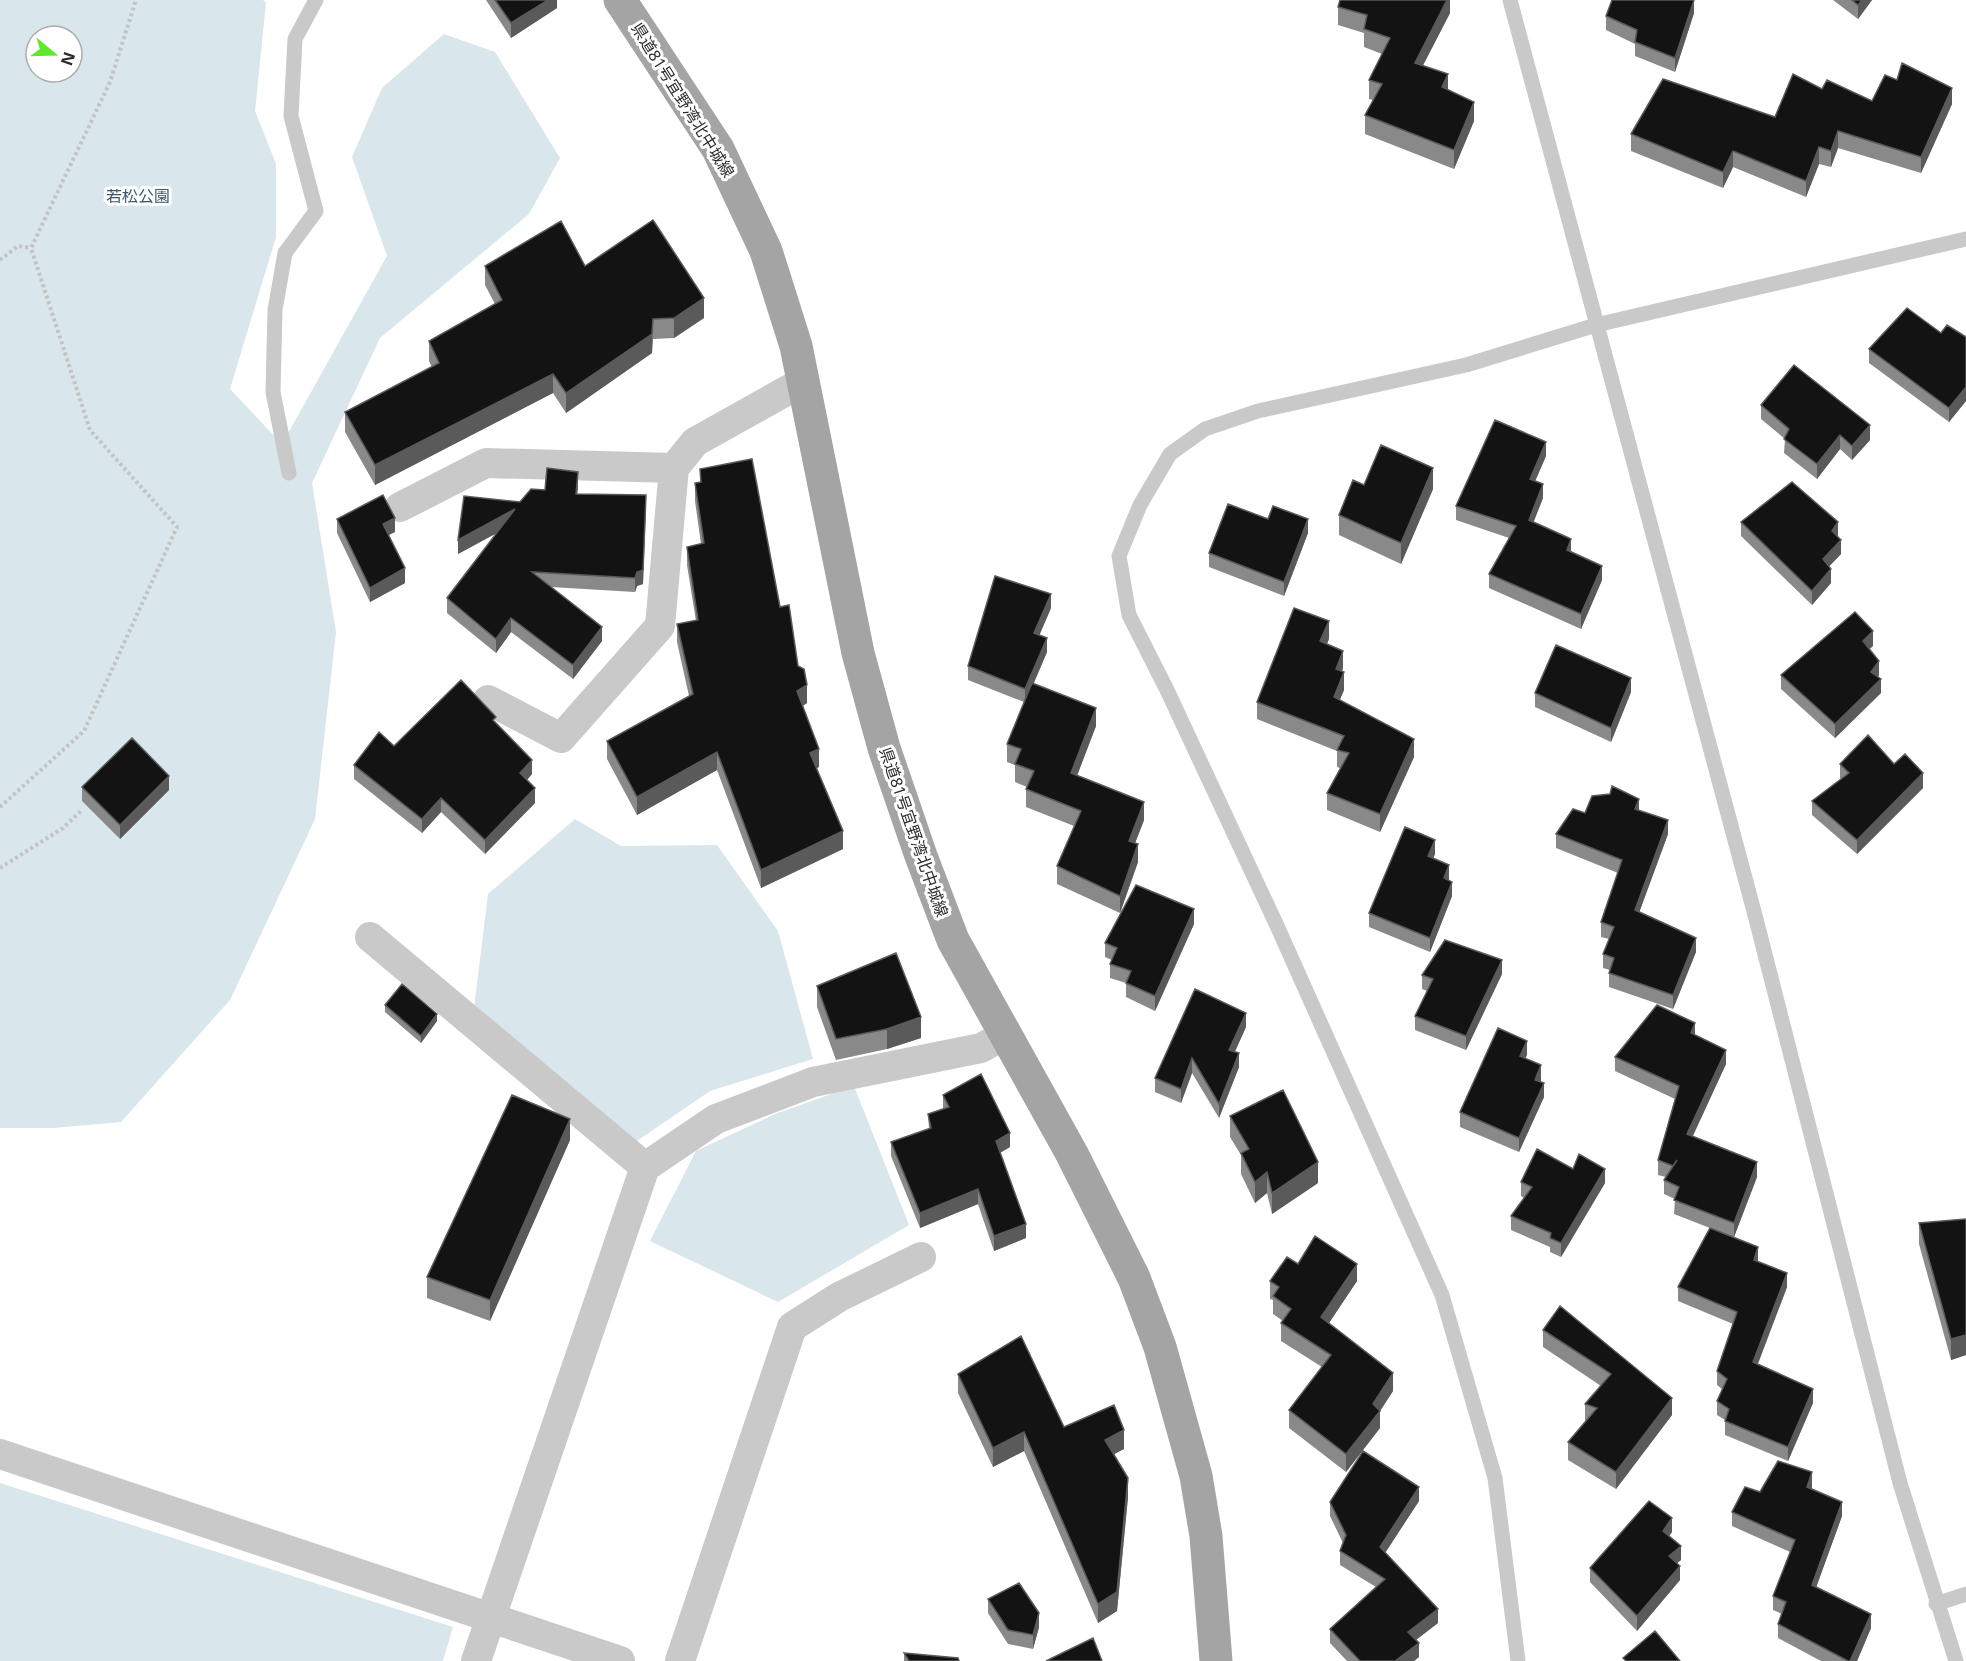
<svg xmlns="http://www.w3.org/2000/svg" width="1966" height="1661" font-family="'Noto Sans','Noto Sans JP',sans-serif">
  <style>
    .green { fill: #d9e6eb; fill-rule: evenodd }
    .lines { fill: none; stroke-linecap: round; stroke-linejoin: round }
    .path { stroke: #c3c3c3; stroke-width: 4; stroke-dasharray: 3 3; stroke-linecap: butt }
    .service { stroke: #c9c9c9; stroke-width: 15 }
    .minor { stroke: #c9c9c9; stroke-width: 30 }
    .primary { stroke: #a4a4a4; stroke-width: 33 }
    .wall { fill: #898989 }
    .shaded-wall { fill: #5a5a5a }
    .building { fill: #131313; stroke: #5a5a5a; stroke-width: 1.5 }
    .labels { text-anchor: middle; stroke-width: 6; stroke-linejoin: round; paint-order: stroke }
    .street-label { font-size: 16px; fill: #2c2c2c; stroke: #fff }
    .park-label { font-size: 16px; fill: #395969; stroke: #fff }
  </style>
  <rect width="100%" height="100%" fill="#fff"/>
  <!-- green -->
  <path class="green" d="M0,0h263l3,3 -11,108 21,53v73l-46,152 52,55 105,-188 -35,-99 30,-69 62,-54 51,18 65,106 -31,56 -149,124 -68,145 24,149 -21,187 -85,181 -109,122 -68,6h-53zM36,36h36v36h-36z
    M575,819l46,27 96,-1 61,86 35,128 -103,32 -76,52 -160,-135 14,-114z
    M854,1086l55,139 -131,77 -128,-61 46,-90 79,-37z
    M0,1483l453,144 -10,34h-443z"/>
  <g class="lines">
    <!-- path -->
    <path class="path" d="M0,260l18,-14 13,2
      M0,807l84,-76 93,-204 -87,-97 -59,-182 79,-166 26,-82
      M0,868l63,-40 19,-18"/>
    <!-- service -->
    <path class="service" d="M1510,0l246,919 144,564 56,178
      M289,473l-16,-81 2,-82 10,-57 31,-42 -25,-95 4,-77 21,-39
      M1936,1604l30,-10
      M1518,1661l-23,-183 -53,-183 -164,-367 -111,-238 -38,-75 -10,-59 21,-51 30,-51 35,-25 53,-18 208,-46 130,-40 370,-86"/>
    <!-- minor -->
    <path class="minor" d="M400,507l86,-44 188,5 21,-26 109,-61
      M488,700l73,38 99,-112 14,-158
      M370,937l275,230
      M0,1454l620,207
      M476,1661l169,-494 71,-48 97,-37 168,-34 25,-14
      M680,1661l112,-334 47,-30 82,-40"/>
    <!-- primary -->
    <path class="primary" d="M620,0l98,149 48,102 30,95 62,307 26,95 37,108 32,84 119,214 62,124 26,69 36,129 10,60 10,125"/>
  </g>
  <!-- wall -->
  <path class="wall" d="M486,0h71v8l-46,30z
    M1450,0v13l-27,52 25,24 26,32 -20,48 -89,-35v-19l8,-15 -4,-1v-19l13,-26 -18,-7v-14l-26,-8v-18z
    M1833,0h39l-14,19z
    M1694,13l-19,59 -40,-16v-12l-29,-14v-14z
    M1822,89l50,12 80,3 -31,69 -83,-25 -7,19 -12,-3 -13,33 -73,-30 -10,21 -92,-37v-17l144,-17z
    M485,266h100l119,52 -30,20 -21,1 -1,14 -86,60 -13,-20 -178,92 -30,-53v-20l87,-45 -3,-6v-20l66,-37 -10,-19z
    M1941,333l25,4v64l-17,21 -80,-59v-14z
    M1761,405l109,35 -18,20 -12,-11 -23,30 -33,-26 1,-14 -24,-20z
    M1546,456l-11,25 8,17 -10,24 38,30 31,28 -21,49 -92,-41v-14l20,-36 -53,-18v-14z
    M700,469l80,138 18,59 9,37 -4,3 16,61 -2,1 26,81 -82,39 -44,-118 -80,45 -30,-56v-18l82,-45 -12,-54v-18l19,-3 -9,-56v-18l14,-3 -6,-43v-18l5,-1z
    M1364,485l69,4 -32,75 -62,-29v-20z
    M578,486l-1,8 69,15 -3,75 -6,2 -2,6 -84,-5 51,54 -29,38 -62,-47 -15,21 -49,-40v-15l50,-65 -39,21 62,-52 25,-12z
    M337,519l58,13 -7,3 17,48 -35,19 -33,-69z
    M1268,519l40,14 -24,63 -75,-29v-14z
    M1741,522l97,14 3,18 -12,12 2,17 -19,22 -71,-69z
    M1051,608l-12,27 8,17 -13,31 62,43 -19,50 67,44 -9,23 3,19 -18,51 -63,-29v-18l17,-40 -48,-19v-18l1,-2 -12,-5v-17l-8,-3v-18l17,-42 -56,-22v-14z
    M1329,639l-2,5 16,24 -1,3 2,19 -5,10 75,57 -34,75 -53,-22v-17l13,-25 -3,-1v-16l-80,-32v-17z
    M1873,646l-4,3 10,26 -1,2 3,16 -46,45 -54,-49v-14z
    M1631,692l-20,50 -76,-35v-14z
    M496,723l36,51 -5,6 8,23 -50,51 -44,-42 -19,21 -68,-54v-14l40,-19z
    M1840,764h54l29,24 -66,66 -45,-39v-14l29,-22 -1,-1z
    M82,787l87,3 -49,49 -38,-38z
    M1639,810l29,24 -29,78 57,40 -23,57 -64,-22v-14l1,-3 -7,-2v-14l6,-15 -8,-2v-15l17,-49 -62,-25v-14l29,-21z
    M1435,854l-2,4 16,21 3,17 -22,56 -61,-25v-14z
    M1194,924l-39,87 -29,-14v-14l-16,-5v-14l2,-4 -7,-3v-14z
    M1502,974l-36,76 -51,-20v-14l12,-25 -5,-2v-14z
    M817,986l104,52 -34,11 -51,11 -19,-53z
    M385,1005l52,16 -16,22 -36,-31z
    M1246,1027l-11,25 4,15 -20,51 -27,-45 -11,30 -26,-11v-14z
    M1695,1035l31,29 -33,72 64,41 -23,60 24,25 29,25 -29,77 55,39 -25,58 -63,-26v-15l-8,-5v-14l5,-12 -5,-4v-14l16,-47 -55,-23v-14l32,-59 -36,-14 1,-15 -11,-5v-14l2,-3 -8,-2v-15l17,-61 -60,-28v-14z
    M1527,1055l-2,3 16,22 -1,2 4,15 -25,55 -59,-25v-15z
    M943,1095l67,52 -10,6 26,85 -32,13 -16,-47 -58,24 -29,-72v-14l38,-13 -1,-15 15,-5z
    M1230,1116l88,67 -46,31 -5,-21 -12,10 -14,-29v-19l-11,-18z
    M570,1140l-80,181 -63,-23v-21z
    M1573,1169l32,14 -44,74 -11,-5v-5l-39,-17v-14l13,-18 -3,-2v-14z
    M1966,1219v136l-15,5 -32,-116v-21z
    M1298,1264l59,17 -28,42 64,68 -13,20v17l-34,44 -57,-44v-18l33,-43 -41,-26v-18l2,-2 -10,-7v-14l-3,-1v-18z
    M1543,1330l129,85 -56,74 -48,-29v-18l17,-20v-18l16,-18 -58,-39z
    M958,1374l106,53 60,22 -11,5 15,43 -11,114 -19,12 -74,-172 -31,16 -35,-74z
    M1812,1487v2l30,27 -26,71 55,41 -14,33h-36l-43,-23v-14l4,-10 -9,-4v-14l17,-44 -58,-26v-14l28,-20z
    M1419,1501l-34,51 53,71 -22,17 3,17 -5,4h-67l-17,-18v-14l46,-42 -36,-22v-14l3,-8 -13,-27v-14z
    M1672,1532l-3,4 12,24 -4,3 3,17 -43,51 -47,-49v-14z
    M988,1599l51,28 -6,22 -25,-5 -20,-31z
    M904,1653l55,8h-55z"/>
  <!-- shaded-wall -->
  <path class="shaded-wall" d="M548,0h9v8l-46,30v-15z
    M1447,0h3v13l-35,68v-18z
    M1694,0v13l-19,59v-14z
    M1862,0h10l-14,19v-14z
    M1448,74v19l-6,-6z
    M1952,88v16l-31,69v-16z
    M1474,102v19l-20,48v-19z
    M1838,131v17l-7,19v-16z
    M1819,147v17l-13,33v-16z
    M1733,151v16l-10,21v-16z
    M704,298v20l-30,20v-20z
    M653,319l-1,34 -86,60v-20z
    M553,374v19l-178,92v-20z
    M1966,387v14l-17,21v-14z
    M1870,425v15l-18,20v-14z
    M1840,435v14l-23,30v-15z
    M1546,442v14l-16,37v-14z
    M1433,468v21l-32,75v-21z
    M578,472v14l-2,22v-14z
    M1543,484v14l-14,36v-14z
    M646,495l-3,89 -6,2 -2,6v-14z
    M515,509v14l-57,31v-14z
    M395,518v14l-12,6v-14z
    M1308,519v14l-24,63v-14z
    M1838,522v14l-6,9v-14z
    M1571,539v14l-4,-3z
    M1841,540v14l-18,19v-14z
    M1602,566v14l-21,49v-15z
    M405,568v15l-35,19v-14z
    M1831,569v14l-19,22v-14z
    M1051,594v14l-17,40v-15z
    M511,618v14l-15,21v-14z
    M1329,621v18l-9,20v-18z
    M602,627v14l-29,38v-14z
    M1873,631v15l-10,9v-14z
    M1047,638v14l-22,51v-14z
    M1343,651v17l-7,19v-18z
    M1879,661v14l-8,11v-14z
    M1344,672v18l-10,24v-17z
    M1631,678v14l-20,50v-14z
    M1881,679v14l-46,45v-14z
    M807,685v18l-10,6v-18z
    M1096,708v18l-25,65v-18z
    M1414,739v18l-34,75v-18z
    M819,749v18l-9,4v-18z
    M717,752v18l-80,45v-18z
    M532,760v14l-12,14v-15z
    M1923,773v15l-66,66v-14z
    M169,776v14l-49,49v-14z
    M535,788v15l-50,51v-14z
    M441,798v14l-19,21v-14z
    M1639,799v14l-4,-4z
    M1144,802v18l-15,39v-18z
    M1668,820v14l-33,90v-14z
    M843,831v18l-82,39v-18z
    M1435,840v14l-7,16v-14z
    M1138,844v18l-18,51v-17z
    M1449,865v14l-5,13v-14z
    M1452,882v14l-22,56v-14z
    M1194,909v15l-39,87v-15z
    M1696,938v14l-23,57v-14z
    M1502,960v14l-36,76v-14z
    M1246,1013v14l-17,37v-14z
    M437,1014v7l-16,22v-7z
    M921,1017v21l-34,11v-20z
    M1695,1023v14l-4,-4z
    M1527,1041v14l-7,15v-14z
    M1726,1050v14l-39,84v-14z
    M1239,1053v14l-20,51v-14z
    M1192,1058v15l-11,30v-14z
    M1541,1065v15l-6,14v-14z
    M1544,1083v14l-25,55v-14z
    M570,1119v21l-80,181v-21z
    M1010,1133v14l-14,8v-14z
    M1318,1162v21l-46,31v-21z
    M1757,1162v15l-23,60v-14z
    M1605,1169v14l-44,74v-14z
    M1267,1172v21l-12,10v-21z
    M978,1189v15l-58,24v-15z
    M1026,1224v14l-32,13v-15z
    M1758,1247v15l-4,-2z
    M1357,1264v17l-36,54v-18z
    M1787,1273v14l-34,89v-14z
    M1966,1335v20l-15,5v-21z
    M1393,1373v18l-13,20v17l-34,44v-18l27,-50z
    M1813,1389v14l-25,58v-14z
    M1672,1398v17l-56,74v-17z
    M1124,1430v19l-19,10v-19z
    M1024,1432v19l-31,16v-19z
    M1812,1472v15l-5,14v-14z
    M1128,1478v19l-11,114 -19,12v-19z
    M1419,1487v14l-39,60v-14z
    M1842,1502v14l-30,83v-14z
    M1672,1518v14l-9,13v-14z
    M1681,1546v14l-12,10v-14z
    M1680,1566v14l-43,51v-15z
    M1438,1609v14l-30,23v-14z
    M1039,1613v14l-6,22v-14z
    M1871,1614v14l-14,33h-7z
    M1419,1643v14l-5,4h-19z"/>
  <!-- building -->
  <path class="building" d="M495,0h53l-37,23z
    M1340,0h107l-32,63 33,11 -6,13 32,15 -20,48 -89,-35 17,-31 -13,-4 21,-42 -26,-9 3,-14 -29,-8z
    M1612,0h82l-19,58 -40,-16 2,-12 -31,-14z
    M1852,0h10l-4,5z
    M1902,63l50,25 -31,69 -83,-26 -7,20 -12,-4 -13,34 -73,-30 -10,21 -92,-38 32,-55 112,38 18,-43 29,15 5,-9 45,21 13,-26 12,5z
    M653,220l51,78 -30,20 -21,1 -1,15 -86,59 -13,-19 -178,91 -30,-53 94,-49 -10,-22 73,-41 -17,-34 76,-45 24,45z
    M1907,308l34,25 6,-8 19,12v50l-17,21 -80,-59z
    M1794,365l76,60 -18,21 -12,-11 -23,29 -33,-25 5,-10 -28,-24z
    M1495,420l51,22 -16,37 13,5 -14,36 42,19 -4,11 35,16 -21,48 -92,-40 27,-48 -60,-20z
    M1381,445l52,23 -32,75 -62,-28 14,-35 11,5z
    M752,459l28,148 9,-2 9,61 6,3 3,16 -10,6 22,58 -9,4 33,78 -82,39 -44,-118 -80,45 -30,-56 86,-47 -16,-70 21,-4 -11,-73 17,-4 -9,-60 6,-1 -1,-13z
    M547,468l31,4 -2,22 70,1 -3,75 -6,2 -2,6 -103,-6 70,55 -29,38 -62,-47 -15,21 -49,-41 68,-89 -57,31 6,-44 56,6 11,-13 14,1z
    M1792,482l46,40 -6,9 9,9 -18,19 8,10 -19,22 -71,-69z
    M383,495l12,23 -12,6 22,44 -35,20 -33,-69z
    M1228,504l40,15 5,-13 35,13 -24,63 -75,-29z
    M995,576l56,18 -17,39 13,5 -22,51 -57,-23z
    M1294,608l35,13 -9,20 23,10 -7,18 8,3 -10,25 80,42 -34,75 -53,-21 22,-40 -12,-3 7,-14 -87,-34z
    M1855,612l18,19 -10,10 16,20 -8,11 10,7 -46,45 -54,-49z
    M1556,645l75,33 -20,50 -76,-35z
    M461,680l35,37 -3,3 39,40 -12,13 15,15 -50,52 -44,-42 -19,21 -68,-54 25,-33 15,14z
    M1032,683l64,25 -25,65 73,29 -15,39 9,3 -18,52 -63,-30 24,-55 -55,-22 8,-18 -19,-7 6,-15 -14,-5z
    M1868,735l26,29 11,-10 18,19 -66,67 -45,-39 37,-28 -9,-9z
    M132,738l37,38 -49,49 -38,-38z
    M1612,786l27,13 -4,10 33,11 -33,90 61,28 -23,57 -64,-22 5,-15 -11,-4 11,-27 -13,-5 21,-62 -66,-26 17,-25 12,4 7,-17 18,-2z
    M1405,827l30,13 -7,16 21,9 -5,13 8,4 -22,56 -61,-25z
    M1136,885l58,24 -39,87 -29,-13 5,-12 -21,-7 7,-16 -12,-5z
    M1445,940l57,20 -36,76 -51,-20 18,-37 -11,-4z
    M896,953l25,64 -34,12 -51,10 -19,-53z
    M402,984l35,30 -16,22 -36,-31z
    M1195,989l51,24 -17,37 10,3 -20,51 -27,-46 -11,31 -26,-11z
    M1657,1005l38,18 -4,10 35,17 -39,84 70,28 -23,61 -60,-23 5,-13 -15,-7 13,-20 -4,6 -15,-6 21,-74 -64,-29z
    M1498,1028l29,13 -7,15 21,9 -6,15 9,3 -25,55 -59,-26z
    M981,1074l29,59 -14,8 30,83 -32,12 -16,-47 -58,24 -29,-71 40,-14 -3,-14 21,-7 -6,-12z
    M1283,1090l35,72 -46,31 -5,-21 -12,10 -14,-29 8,-4 -19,-33z
    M512,1095l58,24 -80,181 -63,-23z
    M1537,1149l36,20 6,-15 26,15 -44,74 -11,-5 1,-5 -40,-17 21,-29 -11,-5z
    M1966,1219v116l-15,4 -32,-116z
    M1710,1228l48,19 -4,13 33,13 -34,89 60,27 -25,58 -63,-26 4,-12 -12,-8 10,-22 -10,-8 20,-59 -59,-25z
    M1315,1236l42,28 -36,53 72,56 -20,31 7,7 -34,43 -57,-44 42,-55 -50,-32 10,-14 -18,-13 6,-9 -9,-6 17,-24 11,7z
    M1560,1306l112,92 -56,74 -48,-30 29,-34 -12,-4 26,-30 -68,-44z
    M1021,1336l43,91 50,-22 10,25 -19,10 23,38 -11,114 -19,12 -74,-172 -31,16 -35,-74z
    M1363,1451l56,36 -39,60 58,62 -30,23 11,11 -24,18h-35l-30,-32 55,-50 -45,-28 6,-16 -16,-33z
    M1778,1461l34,11 -5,15 35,15 -30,83 59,29 -21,47h-2l-70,-37 8,-22 -13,-6 22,-56 -63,-28 13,-25 15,5z
    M1649,1501l23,17 -9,13 18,15 -12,10 11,10 -43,50 -47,-48z
    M1019,1583l20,30 -6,22 -25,-5 -20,-31z
    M1655,1631l25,30h-54l-3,-3z
    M1093,1638l9,23h-56z
    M904,1653l54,5 1,3h-50z"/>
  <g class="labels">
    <!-- street labels -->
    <g class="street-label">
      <text transform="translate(683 100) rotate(58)" y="6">県道81号宜野湾北中城線</text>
      <text transform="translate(914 832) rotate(71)" y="6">県道81号宜野湾北中城線</text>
    </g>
    <!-- park labels -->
    <g class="park-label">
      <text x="138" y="202">若松公園</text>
    </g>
  </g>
  <!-- north arrow -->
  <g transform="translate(54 54) rotate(109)"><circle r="28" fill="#ffffff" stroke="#ababab" stroke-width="1.5"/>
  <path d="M0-4.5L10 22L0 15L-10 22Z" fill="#5ee929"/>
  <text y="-9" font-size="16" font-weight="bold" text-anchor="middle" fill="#2c2c2c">N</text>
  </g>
</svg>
